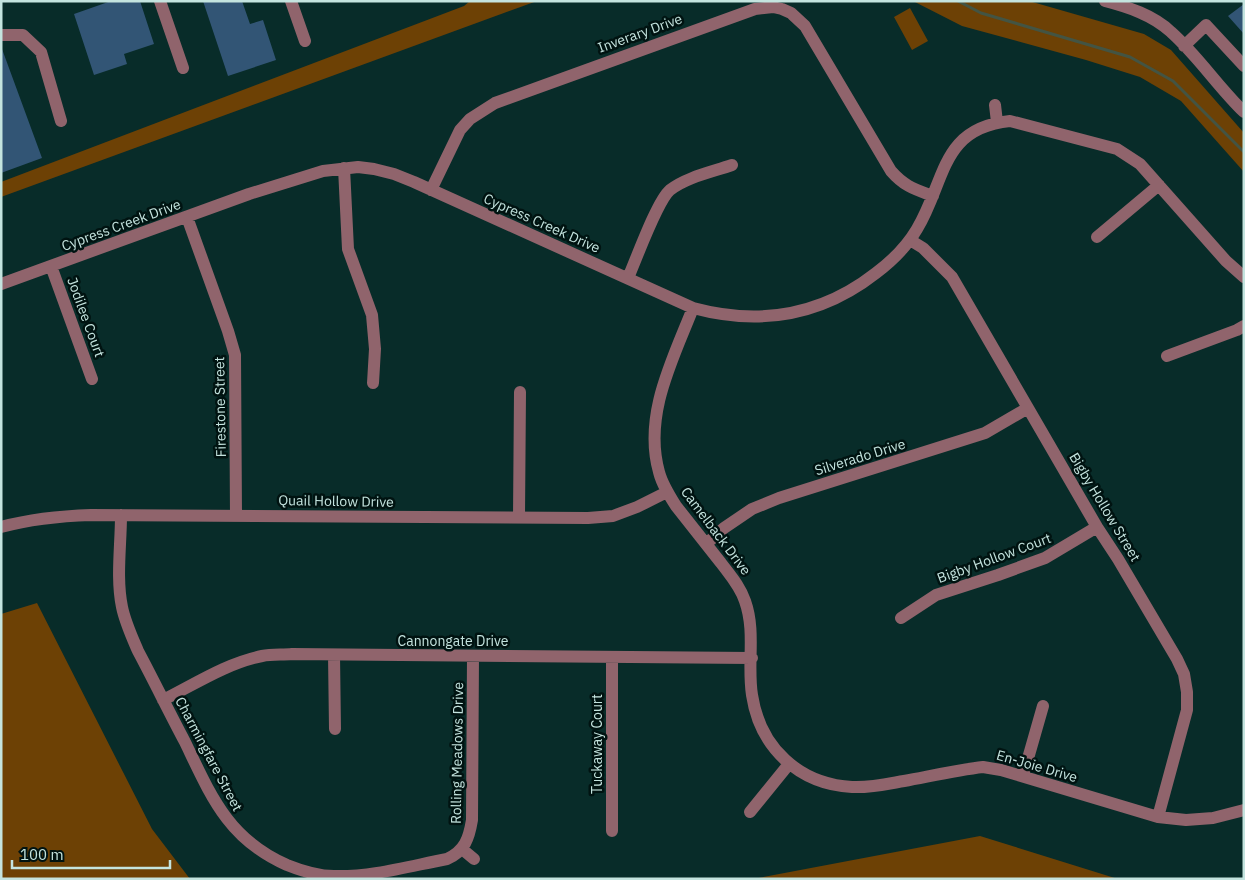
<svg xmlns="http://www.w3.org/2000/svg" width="1245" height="880" font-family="'IBM Plex Sans',sans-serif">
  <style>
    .green { fill: #6d4105 }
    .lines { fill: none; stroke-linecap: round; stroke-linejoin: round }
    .stream { stroke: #435443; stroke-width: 3 }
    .building { fill: #325575 }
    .minor { stroke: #90646c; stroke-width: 12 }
    .labels { text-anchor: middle; stroke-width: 5; stroke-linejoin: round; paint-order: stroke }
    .street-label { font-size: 14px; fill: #c4e4df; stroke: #001311 }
  </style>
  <rect width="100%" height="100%" fill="#082c29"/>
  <!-- green -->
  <path class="green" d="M470,1h67l-536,196v-15l463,-176z
    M913,1h116l115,33 27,16 73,83v39l-63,-71 -41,-24 -54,-17 -124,-34z
    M910,8l18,33 -16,9 -18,-33z
    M37,603l115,226 38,50h-189v-265z
    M980,836l138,43h-365z"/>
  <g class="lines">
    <!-- stream -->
    <path class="stream" d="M958,1l23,12 149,44 43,24 71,71"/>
  </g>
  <!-- building -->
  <path class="building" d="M111,1h29l14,43 -30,10 3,10 -33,11 -20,-61z
    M203,1h39l8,23 13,-4 13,40 -48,16z
    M1244,4v30l-16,-18z
    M2,49l40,109 -41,15v-123z"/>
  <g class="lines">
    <!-- minor -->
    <path class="minor" d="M160,1l23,67
      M291,1l14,40
      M1105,1c23,6 48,14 66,31 27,24 47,55 73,80
      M1,35h22l18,17 20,69
      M1184,46l22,-21 38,41
      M995,105l2,17
      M344,168l4,81 24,66 3,34 -2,34
      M431,190l29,-60 10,-11 25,-16 260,-94 18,-2 9,2 9,4 14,13 86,145c13,15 23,18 42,25
      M187,217l41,114 7,24 1,160
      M1097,237l62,-52
      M910,240l13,8 29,29 145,250 21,32 59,100 7,15 3,18v18l-29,107
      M51,266l41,113
      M628,278c8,-18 29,-77 42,-88 17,-13 42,-18 62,-25
      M1,284l248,-90 74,-23 35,-4 16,2 20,5 20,8 279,126c67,18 128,8 183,-35 16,-12 31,-27 41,-44 29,-48 23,-101 93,-108l107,28 23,15 86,97 18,16
      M693,308c-20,51 -50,107 -34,164 3,12 10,23 17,34 15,19 30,38 45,57 9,12 19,23 24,38 11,31 2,62 7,94 8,53 47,89 100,92 18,1 35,-3 52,-6 27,-5 53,-11 79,-14l18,3 157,47 28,3 27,-2 31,-8
      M1167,356l70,-26 7,-4
      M121,515c0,30 -5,63 1,92 3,15 10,30 16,44 16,30 31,61 47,91 26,54 43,97 102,123 15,6 31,11 47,11 38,1 76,-10 113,-17 18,-8 22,-21 25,-39l1,-164
      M519,517l1,-125
      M1,527c30,-8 59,-11 90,-12l497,3 25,-2 24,-9 30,-15
      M706,544l18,-16 28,-19 27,-11 206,-65 43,-25
      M901,618l35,-23 62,-20 47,-17 52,-31
      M334,655l1,74
      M163,700c32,-16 64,-37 99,-44 10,-2 20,-1 30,-2l460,4
      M1023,776l20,-70
      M750,812l39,-48
      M612,831v-174
      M462,849l12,10"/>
  </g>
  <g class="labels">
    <!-- street labels -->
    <g class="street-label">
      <text transform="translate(640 33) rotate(-20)" y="5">Inverary Drive</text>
      <text transform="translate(542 223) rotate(24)" y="5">Cypress Creek Drive</text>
      <text transform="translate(121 225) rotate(-20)" y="5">Cypress Creek Drive</text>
      <text transform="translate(86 317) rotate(70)" y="5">Jodilee Court</text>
      <text transform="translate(220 407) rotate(-91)" y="5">Firestone Street</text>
      <text transform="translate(860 457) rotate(-17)" y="5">Silverado Drive</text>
      <text transform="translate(336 501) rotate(1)" y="5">Quail Hollow Drive</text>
      <text transform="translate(1105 507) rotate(59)" y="5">Bigby Hollow Street</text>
      <text transform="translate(716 531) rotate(53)" y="5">Camelback Drive</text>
      <text transform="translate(994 558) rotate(-20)" y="5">Bigby Hollow Court</text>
      <text x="453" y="646">Cannongate Drive</text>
      <text transform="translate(597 744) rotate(-90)" y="5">Tuckaway Court</text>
      <text transform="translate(457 753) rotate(-89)" y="5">Rolling Meadows Drive</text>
      <text transform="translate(209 754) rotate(62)" y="5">Charmingfare Street</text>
      <text transform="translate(1037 766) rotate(16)" y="5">En-Joie Drive</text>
    </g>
  </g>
  <!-- border -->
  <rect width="1245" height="880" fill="none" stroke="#c4e4df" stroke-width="5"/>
  <!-- scale -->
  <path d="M12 860v8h158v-8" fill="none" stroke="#c4e4df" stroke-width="2.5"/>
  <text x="20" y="860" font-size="15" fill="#c4e4df" stroke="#001311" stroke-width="4" paint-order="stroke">100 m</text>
</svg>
